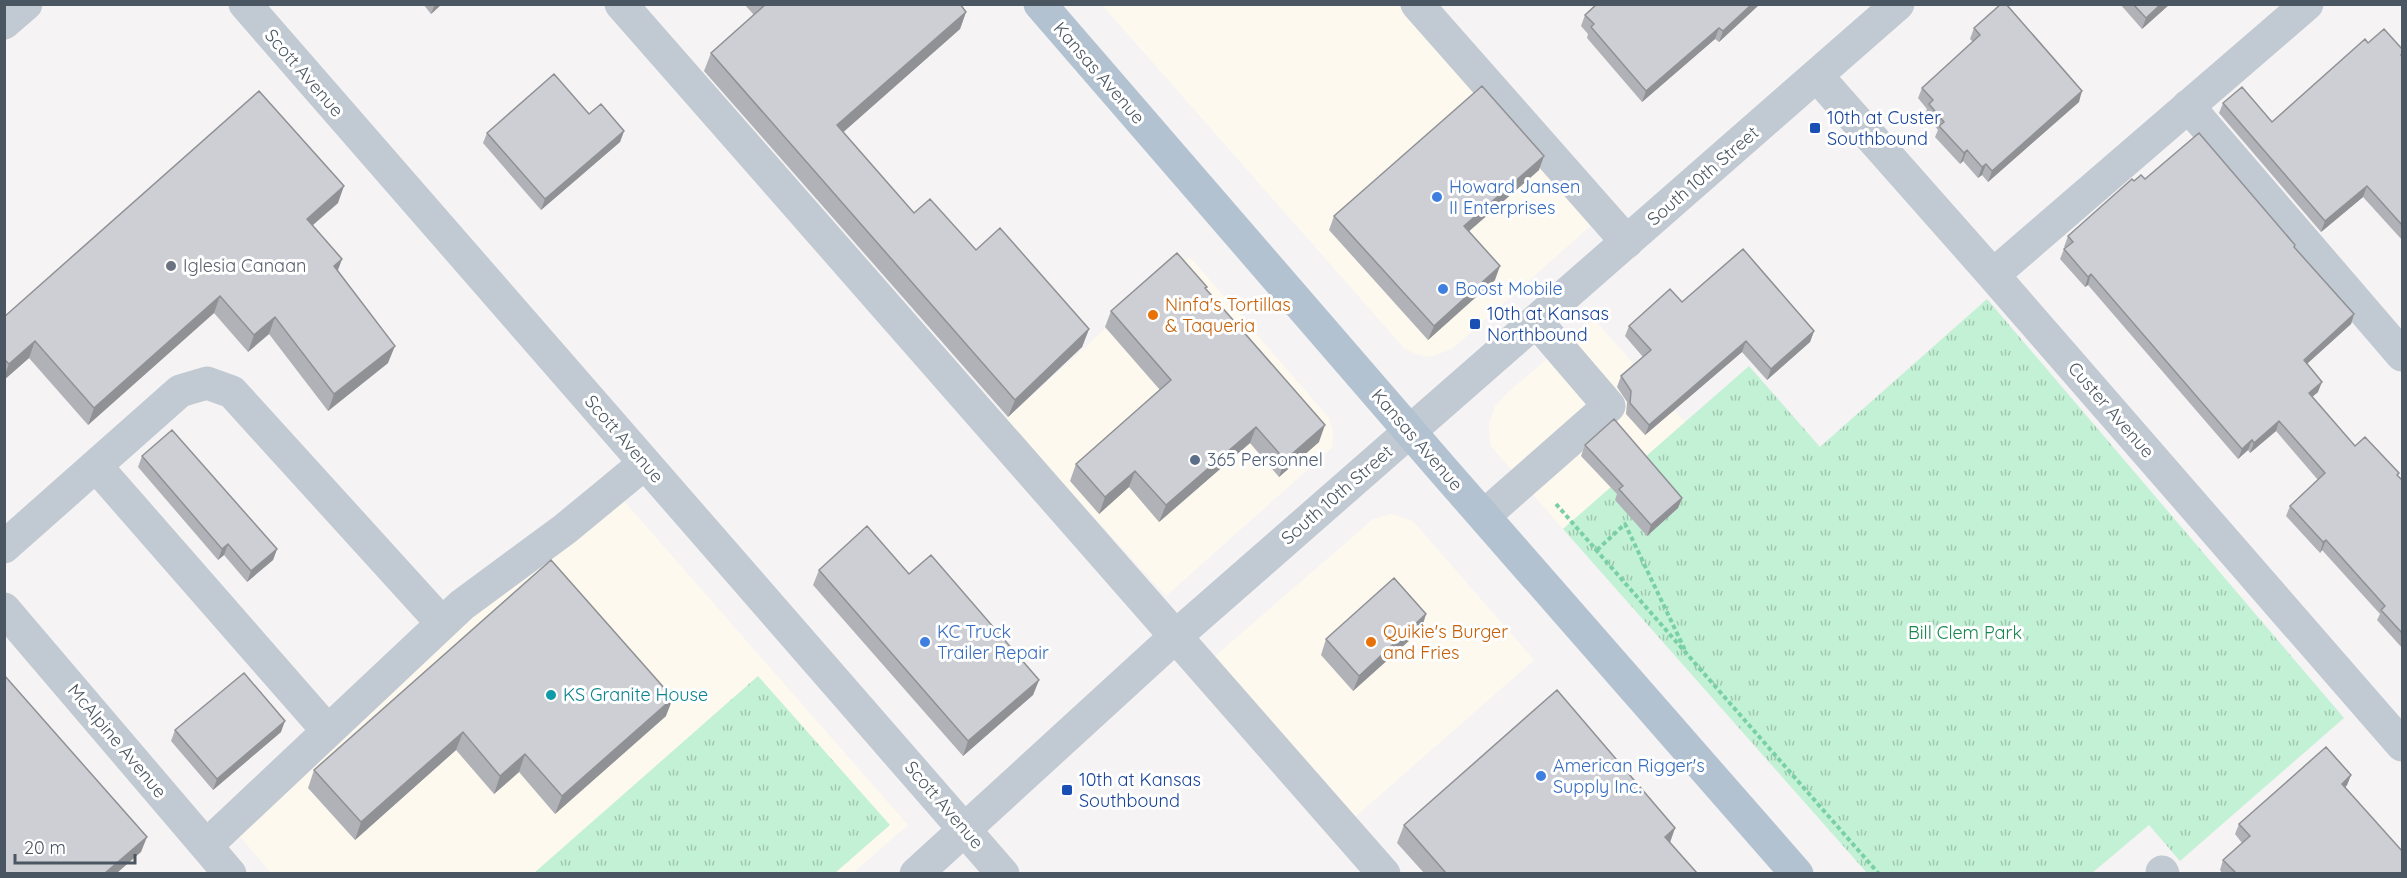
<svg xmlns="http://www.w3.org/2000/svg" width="2407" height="878" font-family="Quicksand,sans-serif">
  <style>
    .commercial { fill: #fdf9ef }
    .grass { fill: url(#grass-tufts) }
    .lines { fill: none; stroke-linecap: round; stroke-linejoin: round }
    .path { stroke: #7ad0a6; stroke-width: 4; stroke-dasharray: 4.5 3; stroke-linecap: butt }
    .minor { stroke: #c1cad2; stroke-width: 33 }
    .major { stroke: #b3c2d1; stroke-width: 33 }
    .wall { fill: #b0b2b7 }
    .shaded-wall { fill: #909195 }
    .building { fill: #cdcfd5; stroke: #909195; stroke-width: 1.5 }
    .transit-dot { fill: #1a4fb4; stroke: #fff; stroke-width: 2 }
    .shop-dot { fill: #3f7fe0; stroke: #fff; stroke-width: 2 }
    .worship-dot { fill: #6b7280; stroke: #fff; stroke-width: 2 }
    .food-dot { fill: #e8710a; stroke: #fff; stroke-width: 2 }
    .service-dot { fill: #5c6f8a; stroke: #fff; stroke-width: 2 }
    .culture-dot { fill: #0f9aa8; stroke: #fff; stroke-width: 2 }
    .labels { text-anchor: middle; stroke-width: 6; stroke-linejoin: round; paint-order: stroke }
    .street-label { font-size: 18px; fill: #4a5661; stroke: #fff }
    .transit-label { font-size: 18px; fill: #164399; stroke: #fff; text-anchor: start }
    .shop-label { font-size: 18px; fill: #366cbe; stroke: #fff; text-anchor: start }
    .worship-label { font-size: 18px; fill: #5b616d; stroke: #fff; text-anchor: start }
    .food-label { font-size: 18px; fill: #c56008; stroke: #fff; text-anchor: start }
    .service-label { font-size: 18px; fill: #4e5e75; stroke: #fff; text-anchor: start }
    .park-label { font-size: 18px; fill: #17864f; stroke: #fff }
    .culture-label { font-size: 18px; fill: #0d838f; stroke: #fff; text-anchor: start }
  </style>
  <defs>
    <pattern id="grass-tufts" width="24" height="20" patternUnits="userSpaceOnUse" patternTransform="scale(1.5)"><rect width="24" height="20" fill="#c3f1d5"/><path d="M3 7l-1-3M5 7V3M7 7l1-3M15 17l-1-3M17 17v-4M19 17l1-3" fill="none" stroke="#a0c6b0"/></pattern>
  </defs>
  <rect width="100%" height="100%" fill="#f5f3f3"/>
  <!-- commercial -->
  <path class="commercial" d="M1102,5h304l190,216 -144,128 -22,8 -14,-3 -12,-6z
    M1190,257l139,161 4,14 -1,16 -166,148 -161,-176 166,-151z
    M1594,319l91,103 -122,107 -73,-84 -1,-21 6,-18 13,-14z
    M602,476l306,349 -55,48 -581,1 -53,-62z
    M1392,514l21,7 121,139 -179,157 -141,-160 159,-138z"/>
  <!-- grass -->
  <path class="grass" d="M1987,299l357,419 -164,143 -31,-36 -57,48h-225l-304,-344 186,-163 71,81z
    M758,676l132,149 -55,48h-301z"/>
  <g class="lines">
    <!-- path -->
    <path class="path" d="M1556,504l323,370
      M1597,550l28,-26 60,126"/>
    <!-- minor -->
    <path class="minor" d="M245,4l758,870
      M621,4l763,870
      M1417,4l210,238
      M4,23l22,-19
      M1817,76l176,199 409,470
      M2188,106l214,249
      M1993,275l314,-271
      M96,466l231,264
      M1484,516l125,-110 -73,-85
      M4,547l176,-156 27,-8 25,9 210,231
      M4,609l226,265
      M206,846l256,-241 103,-76 80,-66
      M2162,872l1,2
      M916,874l260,-238 722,-632"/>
    <!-- major -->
    <path class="major" d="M1040,4l404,467 353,403"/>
  </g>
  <!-- wall -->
  <path class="wall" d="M423,4h19l-11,10z
    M744,4h216l6,8 -6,17 -117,103 71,81 62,37 113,79 -7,18 -74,70 -304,-346 7,-18 43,-38z
    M1597,4h163l-41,38 -4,-3 -73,63 -55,-64 1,-4 -7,-8 4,-11z
    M2120,4h50l-28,25z
    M1974,28l105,74 -91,80 -6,-7 -4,3 -15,-17 -3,3 -25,-27 3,-7 -13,-16 2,-5 -9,-11 4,-10 51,-46 -3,-3z
    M2368,43l35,7v191l-40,-44 -42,35 -102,-119 4,-10 49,19z
    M589,114l35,17 -4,11 -79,68 -58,-67 4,-10z
    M1539,170l-70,61 26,49 -67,60 -99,-110 5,-14z
    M2145,179l150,69 59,66 -3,10 -44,40 11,28 -6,5 43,49 44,27 -1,3 5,5v168l-26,-29 3,-6 -58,-64 -2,3 -34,-37 4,-10 28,-26 -42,-49 -26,22 -2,-3 -10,9 -150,-174 -3,2 -25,-28 4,-10 1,-1 -1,-1 4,-11 66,-55z
    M338,203l-26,23 30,33 -4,11 50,93 -60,48 -59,-77 -21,18 -34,-39 -126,112 -59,-67 -25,22v-63z
    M1207,287l-1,2 113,153 -40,35 -29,-34 -91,79 -30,-35 -30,27 -29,-33 6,-17 84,-74 -55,-63 6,-16z
    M1682,302l132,29 -4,11 -43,38 -25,-28 -97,83 -19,-21 1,-12 -10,-15 4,-11 22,-19 -18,-21 4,-10z
    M1585,445l97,53 -4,10 -31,28 -32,-36 2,-6 -36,-38z
    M142,456l135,93 -4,11 -26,22 -23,-27 -6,5 -80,-93z
    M551,560l115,156 -111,98 -36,-42 -25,22 -38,-44 -101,90 -47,-52 6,-18z
    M819,570l90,4 130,106 -6,15 -70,61 -150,-171z
    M1426,614l-5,16 -68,61 -32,-36 5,-16z
    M175,730l106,2 -68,58 -42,-49z
    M2351,775l-4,10 -2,2 58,86h-181l-2,-3 3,-10 19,-17 -7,-9 4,-10z
    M1404,825l271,3 -5,15 27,30h-273l-27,-30z"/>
  <!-- shaded-wall -->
  <path class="shaded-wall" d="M435,4h7l-11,10z
    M1752,4h8l-41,38 4,-11z
    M2161,4h9l-28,25 4,-11z
    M966,12l-6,17 -129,114 6,-18z
    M1719,28l-4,11 -73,63 4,-11z
    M2082,91l-3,11 -91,80 4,-11z
    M624,131l-4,11 -79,68 4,-11z
    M1967,150l-4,11 -3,3 4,-11z
    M1544,156l-5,14 -80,70 5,-14z
    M1986,164l-4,11 -4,3 4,-11z
    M344,186l-6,17 -38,33 7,-17z
    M2367,186l-4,11 -42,35 4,-11z
    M342,259l-7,18 -1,-11z
    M1500,266l-5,14 -67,60 6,-14z
    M2091,274l-3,11 -3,2 3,-10z
    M220,296l-6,17 -126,112 6,-17z
    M2354,314l-3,10 -51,46 4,-10z
    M275,317l-6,17 -21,18 6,-17z
    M1089,329l-7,18 -74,70 7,-17z
    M1814,331l-4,11 -43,38 4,-11z
    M35,341l-6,17 -25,22v-3l5,-13z
    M1746,341l-4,11 -97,83 4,-10z
    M395,346l-7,17 -60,48 6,-17z
    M2322,382l-4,10 -13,11 4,-10z
    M2279,421l-3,10 -26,22 4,-10z
    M1325,425l-6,17 -40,35 6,-17z
    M1256,427l-6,16 -91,79 7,-17z
    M2252,440l-4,10 -10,9 4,-10z
    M1135,471l-6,16 -30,27 6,-17z
    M1682,498l-4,10 -31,28 4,-11z
    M2326,540l-4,10 -2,3 3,-11z
    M228,544l-4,11 -6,5 4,-11z
    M277,549l-4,11 -26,22 4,-11z
    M1426,614l-5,16 -68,61 6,-15z
    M1039,680l-6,15 -70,61 5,-15z
    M673,698l-7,18 -111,98 7,-18z
    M285,721l-4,11 -68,58 4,-11z
    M463,732l-7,18 -101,90 6,-18z
    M525,754l-6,18 -25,22 6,-18z
    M2351,775l-4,10 -9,10 4,-11z
    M1675,828l-7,19 -3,-10z
    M147,837l-6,15 -24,21h-12z"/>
  <!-- building -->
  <path class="building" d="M766,4h194l6,8 -129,113 77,88 16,-14 46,51 24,-22 89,101 -74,71 -304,-347z
    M1597,4h155l-29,27 -4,-3 -73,63 -55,-64 3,-3 -9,-9z
    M2001,4h5l76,87 -90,80 -6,-7 -4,3 -15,-17 -3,3 -25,-27 5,-4 -15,-18 4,-4 -11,-12 58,-53 -6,-7z
    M2133,4h28l-15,14z
    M2384,29l19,21v4l-2,1 2,3v168l-36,-40 -42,35 -102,-118 19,-16 30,35 93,-83 3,4z
    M554,74l35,40 12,-10 23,27 -79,68 -58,-66z
    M1482,86l62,70 -80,70 36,40 -66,60 -100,-110z
    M259,91l85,95 -37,33 35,40 -8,7 61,80 -61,48 -59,-77 -21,18 -34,-39 -126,112 -59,-67 -26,23 -5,-5v-42z
    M2199,133l96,112 -1,2 60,67 -50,46 18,22 -13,11 46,53 10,-9 34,36 -2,2 6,6v153l-22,-24 4,-4 -59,-66 -3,2 -33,-36 35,-33 -46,-52 -25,22 -2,-3 -10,9 -151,-175 -3,3 -24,-28 9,-7 -5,-6 64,-57 2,2 7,-6 4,4z
    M1743,249l71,82 -43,38 -25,-28 -97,84 -19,-22 1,-12 -10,-15 30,-26 -22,-24 41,-37 12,13z
    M1177,253l30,34 -2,1 120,137 -40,35 -29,-33 -90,78 -31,-34 -30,26 -29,-33 95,-84 -60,-69z
    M1614,419l68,79 -31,27 -32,-36 4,-3 -38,-41z
    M172,430l105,119 -26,22 -23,-27 -6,5 -80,-93z
    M867,526l42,48 22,-19 108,125 -71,61 -149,-171z
    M551,560l122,138 -111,98 -37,-42 -25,22 -37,-44 -102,90 -47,-52z
    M1394,578l32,36 -67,62 -33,-37z
    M244,673l41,48 -68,58 -42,-49z
    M4,675l143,162 -42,36h-101z
    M1557,690l118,138 -10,9 32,36h-251l-42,-48z
    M2326,747l25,28 -9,9 61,68v21h-167l-13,-13 27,-24 -11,-12z"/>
  <!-- markers -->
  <g class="transit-dot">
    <rect x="1809" y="122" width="12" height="12" rx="3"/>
    <rect x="1469" y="318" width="12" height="12" rx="3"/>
    <rect x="1061" y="784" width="12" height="12" rx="3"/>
  </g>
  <g class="shop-dot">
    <circle cx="1437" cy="197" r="6"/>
    <circle cx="1443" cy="289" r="6"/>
    <circle cx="925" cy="642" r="6"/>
    <circle cx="1541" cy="776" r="6"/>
  </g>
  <circle class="worship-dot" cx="171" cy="266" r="6"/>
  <g class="food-dot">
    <circle cx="1153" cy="315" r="6"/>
    <circle cx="1371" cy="642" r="6"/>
  </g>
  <circle class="service-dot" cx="1195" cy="460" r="6"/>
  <circle class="culture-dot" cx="551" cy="695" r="6"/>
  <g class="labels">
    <!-- street labels -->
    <g class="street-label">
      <text transform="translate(304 73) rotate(49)" y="6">Scott Avenue</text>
      <text transform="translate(1099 73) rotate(49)" y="6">Kansas Avenue</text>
      <text transform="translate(1703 176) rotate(-41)" y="6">South 10th Street</text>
      <text transform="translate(2111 410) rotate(49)" y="6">Custer Avenue</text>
      <text transform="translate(624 439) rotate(49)" y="6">Scott Avenue</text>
      <text transform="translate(1417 440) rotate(49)" y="6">Kansas Avenue</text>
      <text transform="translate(1337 495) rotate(-41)" y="6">South 10th Street</text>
      <text transform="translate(117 741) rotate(50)" y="6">McAlpine Avenue</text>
      <text transform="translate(944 805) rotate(49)" y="6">Scott Avenue</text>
    </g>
    <!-- transit labels -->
    <g class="transit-label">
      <text x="1827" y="124">10th at Custer<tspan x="1827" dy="21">Southbound</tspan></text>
      <text x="1487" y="320">10th at Kansas<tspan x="1487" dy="21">Northbound</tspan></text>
      <text x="1079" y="786">10th at Kansas<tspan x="1079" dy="21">Southbound</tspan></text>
    </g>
    <!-- shop labels -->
    <g class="shop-label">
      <text x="1449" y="193">Howard Jansen<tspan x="1449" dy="21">II Enterprises</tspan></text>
      <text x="1455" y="295">Boost Mobile</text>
      <text x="937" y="638">KC Truck<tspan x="937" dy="21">Trailer Repair</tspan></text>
      <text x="1553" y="772">American Rigger's<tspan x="1553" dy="21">Supply Inc.</tspan></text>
    </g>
    <!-- worship labels -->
    <g class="worship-label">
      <text x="183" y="272">Iglesia Canaan</text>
    </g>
    <!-- food labels -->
    <g class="food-label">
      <text x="1165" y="311">Ninfa's Tortillas<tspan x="1165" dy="21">&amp; Taqueria</tspan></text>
      <text x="1383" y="638">Quikie's Burger<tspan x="1383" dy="21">and Fries</tspan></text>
    </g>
    <!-- service labels -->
    <g class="service-label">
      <text x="1207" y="466">365 Personnel</text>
    </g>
    <!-- park labels -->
    <g class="park-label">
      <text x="1965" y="639">Bill Clem Park</text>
    </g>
    <!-- culture labels -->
    <g class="culture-label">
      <text x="563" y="701">KS Granite House</text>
    </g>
  </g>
  <!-- border -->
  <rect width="2407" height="878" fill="none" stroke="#4a5661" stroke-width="12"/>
  <!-- scale -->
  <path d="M15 854v9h120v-9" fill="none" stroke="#4a5661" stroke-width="3"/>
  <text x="24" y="854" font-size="18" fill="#4a5661" stroke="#ffffff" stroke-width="4.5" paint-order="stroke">20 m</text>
</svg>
